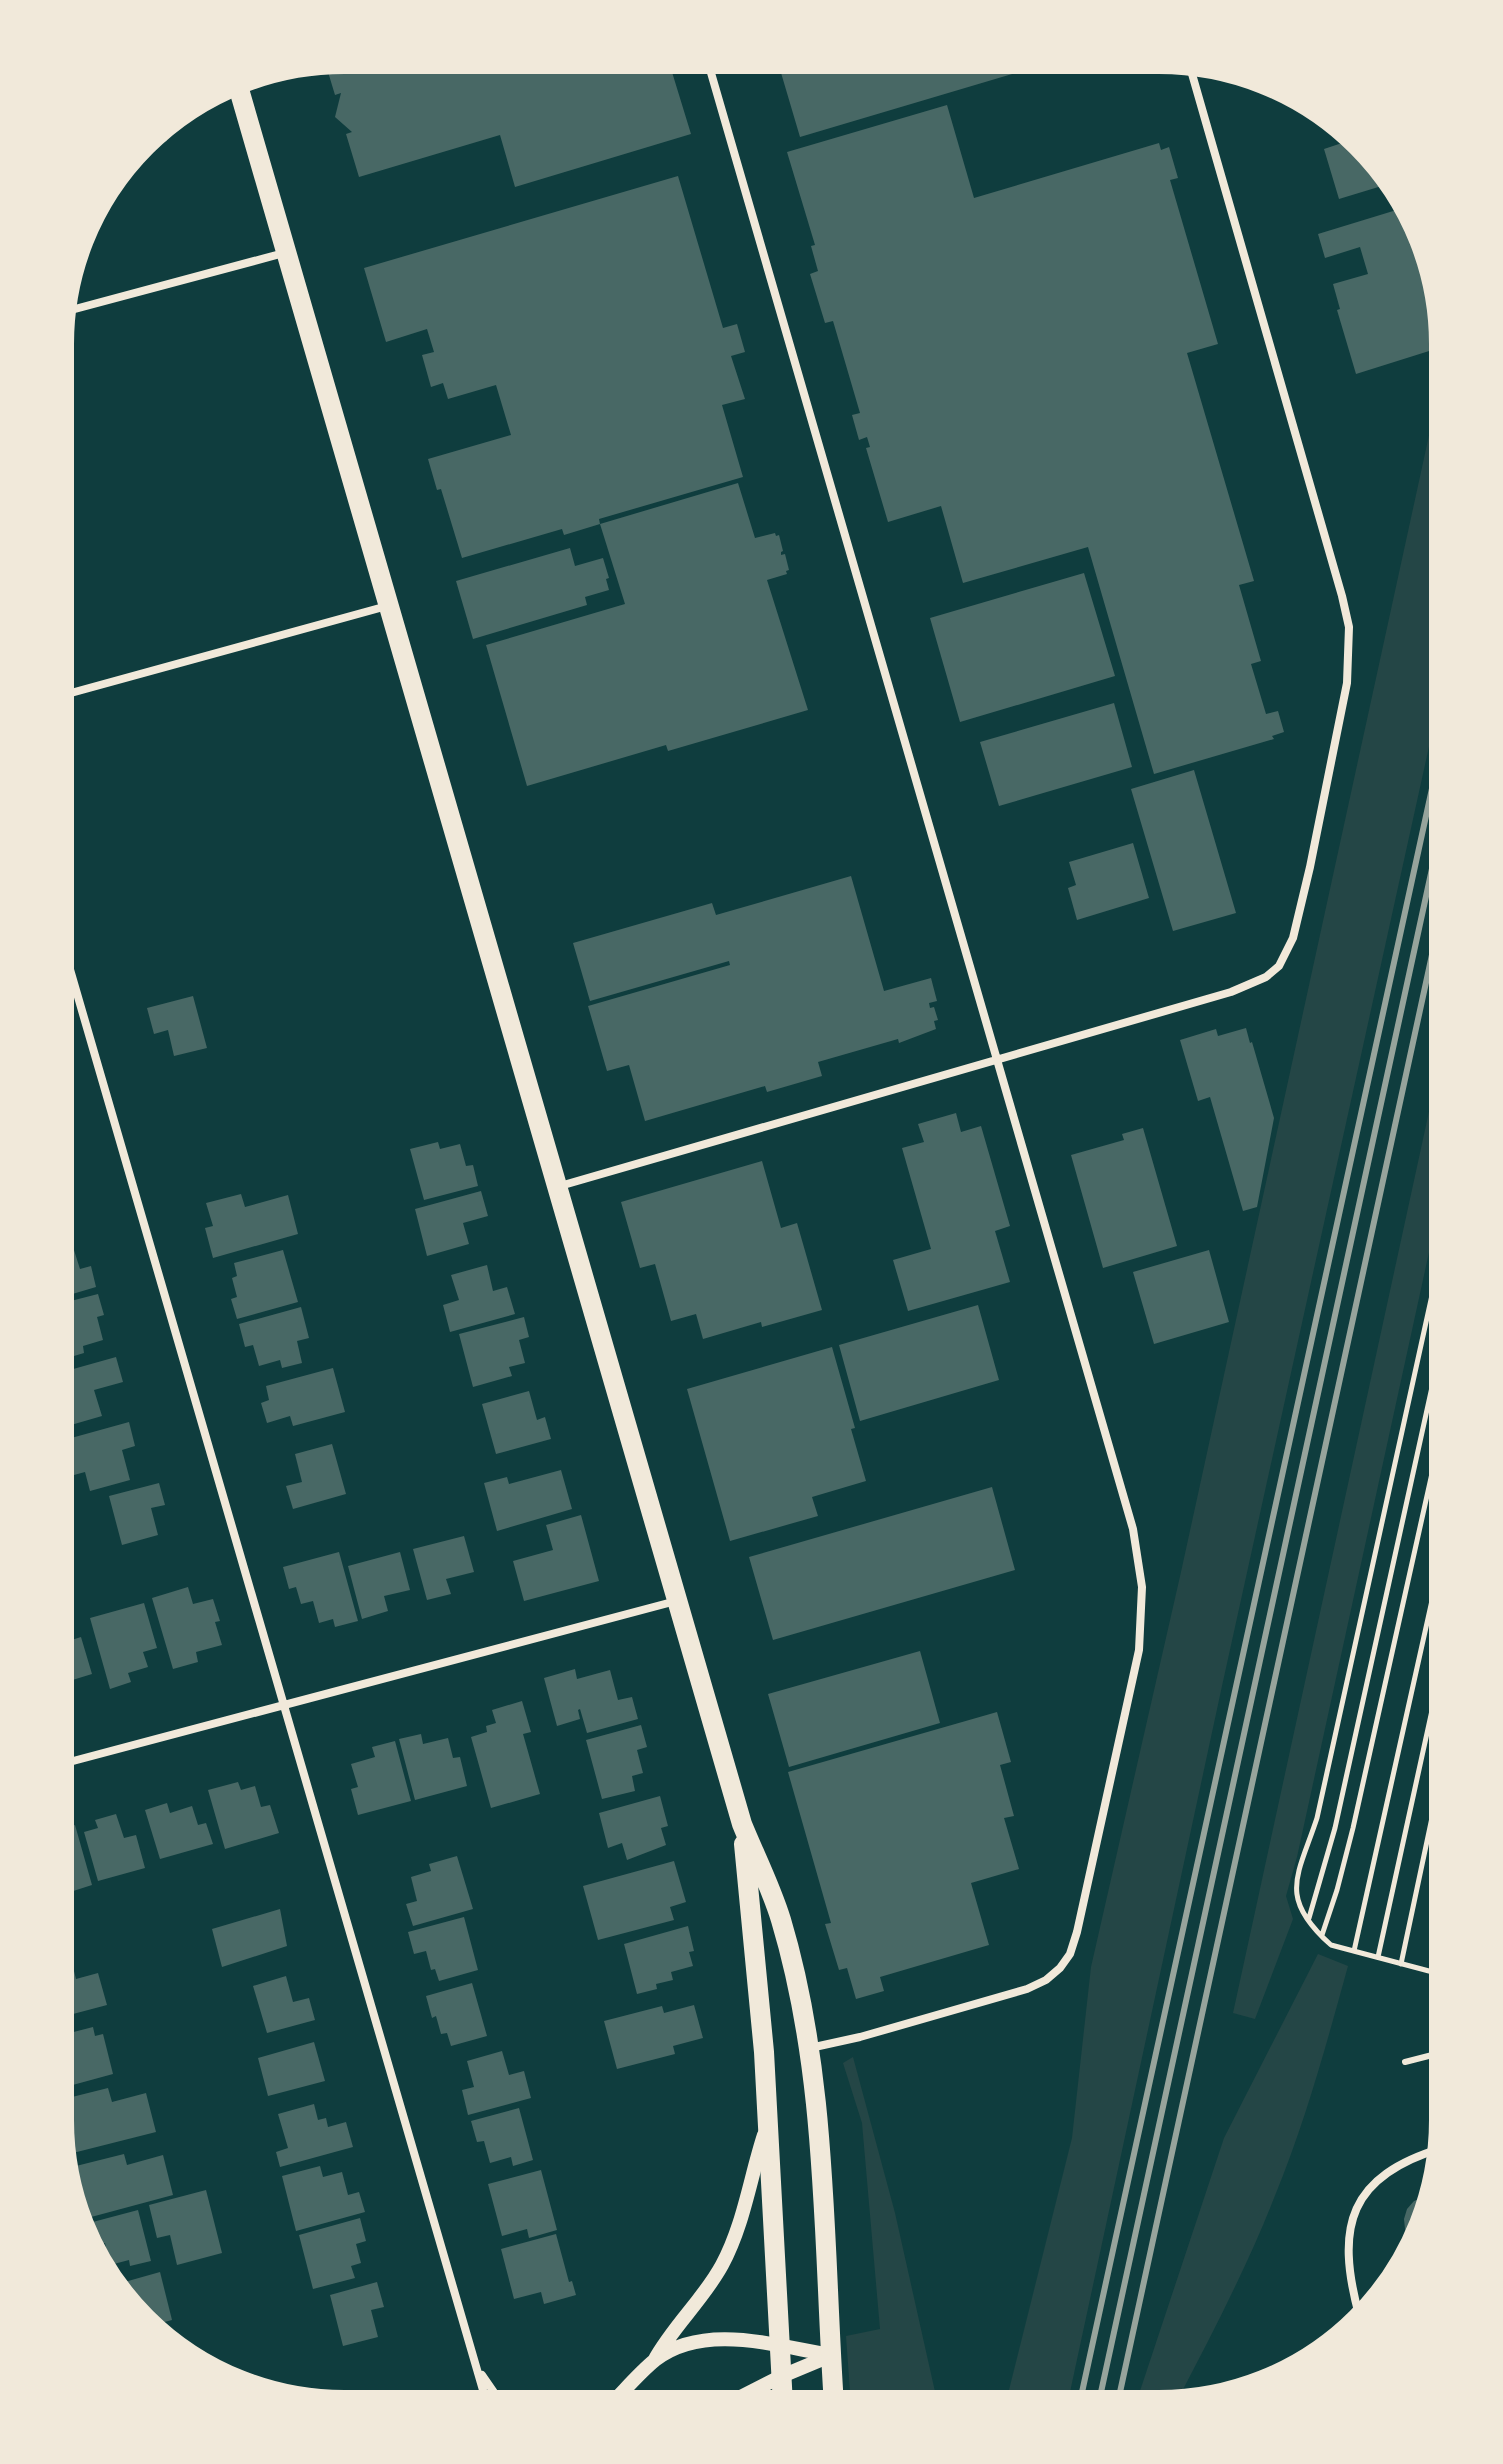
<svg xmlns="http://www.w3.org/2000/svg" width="1503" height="2464" font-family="Helvetica,sans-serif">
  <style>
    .green { fill: #244646 }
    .building { fill: #486865 }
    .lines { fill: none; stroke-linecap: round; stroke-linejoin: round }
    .path { stroke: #f1e9da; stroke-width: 5 }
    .service { stroke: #f1e9da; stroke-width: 6 }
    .minor { stroke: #f1e9da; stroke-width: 8 }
    .tertiary { stroke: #f1e9da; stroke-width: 14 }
    .primary { stroke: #f1e9da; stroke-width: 20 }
    .rail { stroke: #97a49c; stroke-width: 6 }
    .rim { fill: none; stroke: #f1e9da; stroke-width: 4 }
  </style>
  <rect width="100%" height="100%" fill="#0f3d3e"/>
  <!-- green -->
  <path class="green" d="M1445,362v312l-223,1012 -155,720h-62l67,-268 19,-171 90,-395z
    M1445,1038v141l-148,678 -11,39 7,23 -38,100 -22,-6z
    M1318,1954l30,12c-21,76 -42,154 -72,227 -28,72 -64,141 -100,210l-41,3 89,-268z
    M853,2057l42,156 43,192h-87l-5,-69 34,-7 -18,-206 -19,-60z"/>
  <!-- building -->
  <path class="building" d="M344,58l324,1 23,75 -176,53 -15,-52 -141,42 -13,-43 6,-2 -17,-15 6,-24 -6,2 -10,-33z
    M755,59l301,1v1l-256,76 -21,-71 -21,6z
    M947,105l27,93 185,-55 2,7 8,-3 9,31 -8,2 48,164 -31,9 67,228 -15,4 22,76 -10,3 15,50 12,-3 6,21 -12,4 2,3 -120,35 -66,-227 -125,36 -22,-77 -53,16 -22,-74 4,-1 -3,-10 -8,3 -7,-25 8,-2 -27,-92 -8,2 -15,-49 8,-3 -7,-25 4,-1 -28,-93z
    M162,125l5,16 -24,6 3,9 -14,4 23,-31z
    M1351,140l34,45 -46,14 -15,-50z
    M678,176l45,152 14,-4 8,28 -14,4 14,43 -23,6 21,72 -144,42 1,5 -36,11 -2,-6 -100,29 -21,-69 -4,1 -9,-31 83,-24 -15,-50 -48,14 -5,-16 -12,4 -9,-32 12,-3 -7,-23 -41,13 -22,-74z
    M1403,208l20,27 22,111 -89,28 -19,-64 3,-1 -7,-25 35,-10 -8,-27 -35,11 -7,-24z
    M738,483l17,55 20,-5 1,3 3,-1 4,16 -2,1v3l4,-1 4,16 -3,1 1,3 -20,6 41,130 -140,41 -2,-6 -139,41 -41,-141 139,-41 -25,-80z
    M570,548l5,18 28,-8 6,20 -3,1 3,11 -24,7 2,8 -114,34 -17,-58z
    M1084,573l31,103 -155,46 -30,-104z
    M1114,703l18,64 -133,39 -19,-64z
    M1194,770l42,143 -63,18 -42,-142z
    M1133,843l16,55 -72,22 -9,-32 8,-3 -7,-23z
    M851,876l33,115 47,-13 6,23 -8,2 1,5 4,-1 4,13 -4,1 2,8 -37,14 -1,-4 -80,23 4,14 -55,16 -2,-6 -120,35 -16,-56 -22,6 -19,-65 142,-41 -1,-4 -139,40 -17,-58 139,-40 4,12z
    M193,996l14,52 -33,8 -6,-26 -14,4 -7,-26z
    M1246,1028l4,15 2,-1 22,76 -17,89 -14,4 -33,-114 -12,4 -18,-61 36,-11 2,7z
    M956,1113l5,19 20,-6 29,100 -15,5 15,51 -102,29 -15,-51 38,-11 -29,-101 22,-6 -6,-18z
    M1143,1128l34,118 -74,22 -32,-113 53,-15 -2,-6z
    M438,1142l2,7 20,-5 6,22 7,-1 5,21 -54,14 -14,-51z
    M762,1161l19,67 16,-5 25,87 -60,17 -1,-5 -58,17 -7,-25 -25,7 -16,-57 -15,4 -19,-66z
    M481,1191l7,25 -25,7 6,21 -42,12 -12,-47z
    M241,1194l4,13 43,-12 10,39 -85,24 -8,-30 8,-2 -7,-23z
    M73,1247l7,22 11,-3 5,21 -37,11v-47z
    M283,1250l15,52 -61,17 -6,-20 6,-2 -5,-19 5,-2 -3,-13z
    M1209,1250l20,72 -75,22 -21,-72z
    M487,1265l6,26 14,-4 8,27 -65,18 -7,-27 16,-5 -8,-25z
    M98,1294l6,21 -7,2 6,23 -20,6 1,7 -20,6 -5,-16v-39z
    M978,1305l21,75 -139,41 -21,-76z
    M301,1307l8,31 -12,3 5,22 -20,5 -2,-8 -21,6 -6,-21 -8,2 -6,-23z
    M524,1317l5,20 -10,3 6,23 -16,4 3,9 -39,11 -14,-53z
    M832,1347l23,81 -4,1 15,52 -54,16 6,19 -88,25 -43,-152z
    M116,1357l7,25 -29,8 8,26 -31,9 -12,-52z
    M333,1368l12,44 -52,14 -3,-10 -23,7 -6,-20 8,-3 -3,-14z
    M529,1391l8,29 8,-3 6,22 -55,15 -14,-50z
    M129,1422l6,24 -13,4 8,30 -40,11 -5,-19 -11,3 -10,-35z
    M332,1444l14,50 -53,15 -7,-23 16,-4 -7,-28z
    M561,1470l11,39 -75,22 -13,-48 23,-6 2,7z
    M159,1483l6,22 -14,3 7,27 -36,10 -13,-49z
    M992,1487l23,83 -242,70 -24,-83z
    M581,1515l18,66 -75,20 -11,-40 40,-11 -7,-25z
    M464,1536l10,36 -28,7 5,15 -24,6 -14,-51z
    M339,1552l19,69 -23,6 -2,-8 -14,4 -6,-22 -12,3 -5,-17 -7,2 -6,-22z
    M400,1552l10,38 -26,6 4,15 -26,8 -14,-53z
    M188,1587l5,17 20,-5 7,22 -5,1 7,23 -26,7 2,10 -25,7 -21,-71z
    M144,1603l13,45 -14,4 5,15 -20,6 3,9 -21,7 -20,-71z
    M81,1637l11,37 -26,8 4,14 -11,4v-56z
    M920,1651l20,72 -151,44 -21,-73z
    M575,1669l2,10 33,-9 8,30 14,-3 6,22 -51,14 -7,-24 -2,1 2,9 -23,7 -13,-48z
    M522,1701l9,31 -8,2 17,60 -49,14 -20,-71 16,-5 -1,-6 10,-3 -4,-13z
    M997,1712l14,50 -11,3 14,51 -10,2 15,51 -48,14 18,62 -109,32 4,14 -28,8 -9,-31 -8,2 -14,-46 6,-1 -43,-151z
    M641,1725l6,22 -10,3 6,23 -11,3 3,15 -33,8 -16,-59z
    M421,1734l2,10 25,-6 5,20 7,-1 7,29 -52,14 -16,-61z
    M395,1741l16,60 -53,14 -7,-26 7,-2 -7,-23 24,-7 -3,-10z
    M238,1782l3,8 14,-4 6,21 9,-2 9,28 -54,16 -17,-59z
    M660,1796l8,30 -7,2 5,17 -39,15 -5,-17 -14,5 -9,-35z
    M167,1803l3,10 22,-7 6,19 8,-2 7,21 -53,15 -15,-49z
    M116,1814l8,24 12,-3 9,33 -47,13 -14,-49 14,-4 -3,-8z
    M75,1825l17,60 -25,8 -5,-15 -4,2v-49z
    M457,1856l16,53 -60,17 -7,-22 11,-3 -6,-24 20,-6 -2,-7z
    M674,1861l12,41 -16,5 4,13 -76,20 -15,-54z
    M280,1909l7,37 -65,21 -10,-38z
    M464,1917l14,53 -39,11 -4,-12 -4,1 -5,-19 -12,3 -6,-22z
    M688,1926l6,25 -5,1 4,14 -22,6 2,8 -17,4 1,5 -20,5 -13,-50z
    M62,1955l4,14 7,-2 3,12 22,-6 9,32 -49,13v-62z
    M286,1976l7,26 16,-4 6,22 -48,13 -14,-47z
    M472,1983l15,53 -36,10 -4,-13 -6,1 -5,-18 -4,2 -6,-22z
    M694,2005l9,33 -30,8 2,8 -58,15 -13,-48 58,-15 2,7z
    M93,2027l2,9 8,-2 10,40 -55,15v-53z
    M314,2042l11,39 -57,15 -10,-38z
    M502,2051l7,24 15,-4 7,27 -63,17 -6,-25 12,-3 -7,-26z
    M108,2088l4,14 34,-9 10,39 -91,23 -7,-35v-4l6,-2 -4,-14z
    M314,2104l4,16 8,-2 2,9 18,-5 7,25 -73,20 -4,-15 12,-4 -10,-34z
    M519,2108l14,52 -20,6 -2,-9 -21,6 -6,-22 -7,1 -6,-21z
    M124,2154l3,11 36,-10 10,40 -93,25 -8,-31 9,-3 -5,-20z
    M320,2166l3,11 19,-5 6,23 11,-3 6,20 -69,19 -14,-55z
    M541,2170l16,60 -28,8 -2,-9 -25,7 -14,-52z
    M206,2190l16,63 -45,12 -7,-30 -13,3 -8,-33z
    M1432,2194l-9,35 -8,14 -10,-14 -1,-10 3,-10 7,-8z
    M138,2210l13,51 -21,5 -1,-6 -19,5 -5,-22 -10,3 -6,-23z
    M360,2218l6,23 -10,3 5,19 -10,3 4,12 -42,11 -14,-54z
    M556,2234l13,48 3,-1 4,14 -32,9 -3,-12 -27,7 -13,-50z
    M160,2272l12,48 -19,5 -32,-42z
    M377,2282l7,25 -13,3 7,27 -35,9 -13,-51z
    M176,2336l4,15 -11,-4 -5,-8z"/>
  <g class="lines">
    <!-- path -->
    <path class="path" d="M1309,1918l26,-90 110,-500
      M1322,1935l15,-45 16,-62 92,-413
      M1354,1951l91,-409
      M1378,1957l67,-306
      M1401,1964l43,-203
      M1444,1975l-113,-30c-54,-48 -33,-69 -14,-127l128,-582"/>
    <!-- service -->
    <path class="service" d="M1405,2062l39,-10"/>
    <!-- minor -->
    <path class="minor" d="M707,59l426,1470 9,58 -3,63 -62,282 -7,22 -10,14 -14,12 -19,9 -167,48 -50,11
      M60,313l224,-60
      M60,696l327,-90
      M60,935l427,1469
      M560,1186l671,-194 35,-15 13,-11 14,-28 17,-71 37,-184 2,-56 -7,-31 -154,-536
      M58,1765l618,-164
      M1359,2315c-24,-89 -10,-139 83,-167
      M482,2375l20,29"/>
    <!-- tertiary -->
    <path class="tertiary" d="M654,2361c19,-35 49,-61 68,-96 22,-41 28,-87 42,-130
      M611,2404c14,-14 28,-31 44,-44 49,-38 121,-14 176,-5
      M725,2405l57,-29 48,-20"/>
    <!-- primary -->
    <path class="primary" d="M236,79l506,1745c13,32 29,63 39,96 47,157 42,323 53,485
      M744,1844l20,208 19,353"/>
    <!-- rail -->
    <path class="rail" d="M1079,2406l366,-1677
      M1098,2406l347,-1597
      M1117,2406l328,-1511"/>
  </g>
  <!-- crop -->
  <path d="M0 0H1503V2464H0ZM344 72H1159A272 272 0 0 1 1431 344V2120A272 272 0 0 1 1159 2392H344A272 272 0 0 1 72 2120V344A272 272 0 0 1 344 72Z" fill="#f1e9da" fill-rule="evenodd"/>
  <path class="rim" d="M344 72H1159A272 272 0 0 1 1431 344V2120A272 272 0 0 1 1159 2392H344A272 272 0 0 1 72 2120V344A272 272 0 0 1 344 72Z"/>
</svg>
